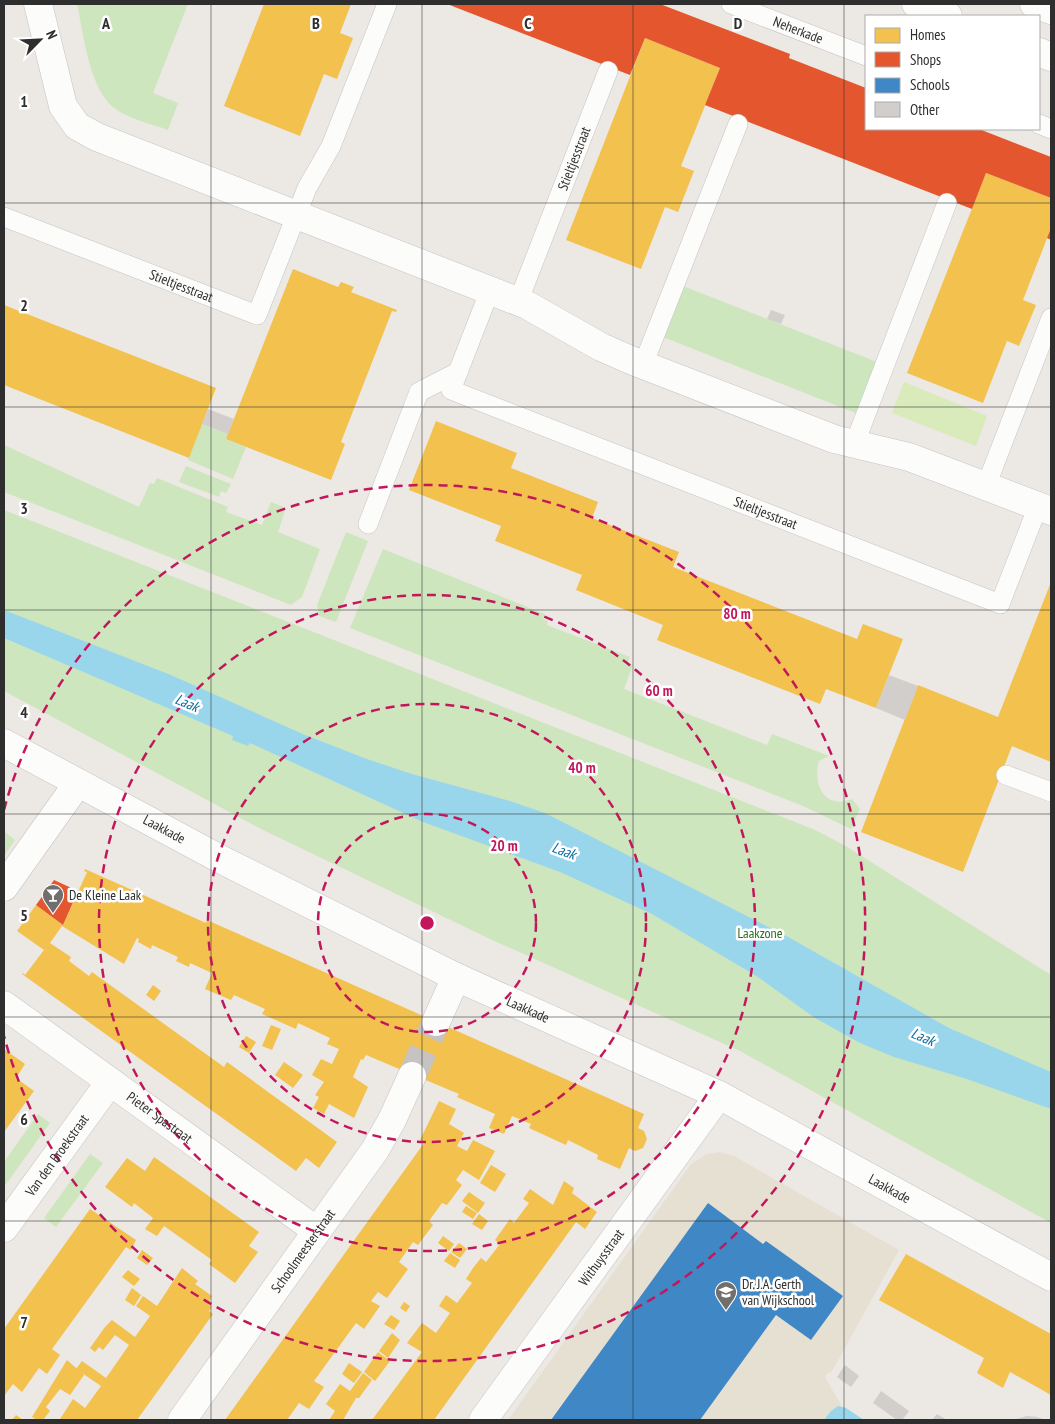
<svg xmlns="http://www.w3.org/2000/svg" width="1055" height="1424" font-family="'PT Sans Narrow',sans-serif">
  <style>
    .education { fill: #e6e0d3 }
    .green { fill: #cee6be }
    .pitch { fill: #d9eabb }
    .water { fill: #99d6ec }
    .homes { fill: #f2c14e }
    .shops { fill: #e4572e }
    .schools { fill: #3f88c5 }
    .building { fill: #d1cecb }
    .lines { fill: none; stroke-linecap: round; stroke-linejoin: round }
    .street-tunnel { stroke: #c6c3c0; stroke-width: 28; stroke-dasharray: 28 14; stroke-linecap: butt }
    .lane-casing { stroke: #c5c4c5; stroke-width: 20 }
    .street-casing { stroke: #c5c4c5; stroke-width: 29 }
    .secondary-casing { stroke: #c5c4c5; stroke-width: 29 }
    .lane { stroke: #fcfcfb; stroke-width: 19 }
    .street { stroke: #fcfcfb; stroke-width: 28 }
    .secondary { stroke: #fcfcfb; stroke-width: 28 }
    .grid { fill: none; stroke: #2e2e2e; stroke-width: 1; stroke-opacity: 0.55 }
    .ring { fill: none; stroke: #c2185b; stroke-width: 2.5; stroke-dasharray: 9 6 }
    .labels { text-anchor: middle; stroke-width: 5; stroke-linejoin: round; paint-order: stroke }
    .street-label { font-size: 14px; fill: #2e2e2e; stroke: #fff }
    .poi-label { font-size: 14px; fill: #2e2e2e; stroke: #fff; text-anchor: start }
    .park-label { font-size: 14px; fill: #2c6e1b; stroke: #fff }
    .water-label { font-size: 15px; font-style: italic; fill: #0d6fa3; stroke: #fff }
    .grid-label { font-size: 16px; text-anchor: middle; font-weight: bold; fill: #2e2e2e; stroke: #fff; stroke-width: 5; stroke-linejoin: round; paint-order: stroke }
    .centre { fill: #c2185b; stroke: #fff; stroke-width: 2.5 }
    .ring-label { font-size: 15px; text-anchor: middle; font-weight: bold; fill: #c2185b; stroke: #fff; stroke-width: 5; stroke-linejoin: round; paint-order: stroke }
  </style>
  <rect width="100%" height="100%" fill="#ece8e4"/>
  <!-- education -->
  <path class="education" d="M720,1152l14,4 165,94 -68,123 -2,-1 -4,5 17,30 -9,2 -9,11h-316l183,-256 16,-10z"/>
  <!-- green -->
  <path class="green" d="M77,4h111l-35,89 25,10 -10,27c-16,-6 -36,-10 -51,-20 -28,-18 -33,-75 -40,-106z
    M683,286l194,76 -19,52 -195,-77z
    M202,424l26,10 -2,5 20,8 -13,32 -45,-19z
    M4,445l135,62 11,-24 4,1 3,-6 71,29 -2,5 36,13 9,-23 15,6 -8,24 42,17 -18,48 -11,8 -287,-113z
    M186,466l45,18 -5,9 -5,-2 -2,6 -40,-15z
    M4,510l809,319 31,16 207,130v248l-311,-172 -250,-112 -227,-109 -259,-139z
    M346,532l22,9 -32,81 -17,-6 -2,-11z
    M383,549l162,65 -2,5 5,2 -1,4 83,32 -2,5 5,3 -9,24 143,56 5,-11 57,22 -10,5c-7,24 6,49 33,38l8,10 -9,20 -48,-23 -453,-178z
    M4,831l11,9 -11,16z
    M38,1114l12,9 -46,64v-25z
    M90,1154l13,9 -47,64 -12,-9z"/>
  <!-- pitch -->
  <path class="pitch" d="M904,382l83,34 -11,30 -84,-33z"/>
  <!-- water -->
  <path class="water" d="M4,610l167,65 134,60 62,24 45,15 98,27 35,12 245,125 159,90 102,44v37l-84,-30 -73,-22 -34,-14 -45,-25 -57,-41 -106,-63 -92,-42 -137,-50 -173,-79 -2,3 -16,-6 1,-4 -229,-98z
    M838,1406l8,2 18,12h-40l7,-9z"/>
  <!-- homes -->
  <path class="homes" d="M264,4h87l-11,29 13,5 -16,41 -13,-5 -24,62 -76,-30z
    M645,38l75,30 -39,98 13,5 -16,41 -13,-5 -24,62 -75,-29z
    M986,173l65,25v30l-28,72 13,5 -17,41 -12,-5 -24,62 -76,-30z
    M293,269l45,18 3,-5 13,5 -3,5 46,18 -1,2 -4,-1 -51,131 4,2 -14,36 -105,-41z
    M4,305l212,83 -27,70 -185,-73z
    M436,421l81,32 -6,15 87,34 -6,16 87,34 -6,15 184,72 6,-15 40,15 -27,69 -50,-19 -6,15 -163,-64 6,-15 -87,-35 6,-15 -87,-34 6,-15 -92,-36z
    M1051,582v180l-39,-16 -49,126 -102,-40 57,-147 80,32z
    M85,869l121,54 1,-3 437,194 -6,14 6,3 3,8 -4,9 -8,3 -6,-3 -9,21 -23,-10 1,-4 -30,-15 -2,5 -37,-17 2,-4 -19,-8 -8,18 -15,-6 6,-14 -38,-17 2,-3 -93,-39 -3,5 -2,-1 -8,18 15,10 -14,31 -25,-14 -5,10 -11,-6 6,-11 -4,-2 9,-13 -12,-7 9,-16 11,5 7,-15 -12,-5 3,-6 -32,-15 -2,6 -34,-15 3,-5 -31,-14 -3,5 -26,-11 7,-16 -22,-10 -1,4 -13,-6 2,-4 -26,-12 -1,4 -13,-7 1,-3 -2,-1 -13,26 -62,-38 -12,17 21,14 -2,4 20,15 3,-4 132,95 3,-5 110,80 -18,26 -13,-10 -10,13 -274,-197 1,-1 2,2 19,-25 -27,-19 19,-26 27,20 24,-53 -3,-1z
    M153,985l8,6 -7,10 -8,-6z
    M271,1025l10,4 -9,21 -10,-4z
    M246,1036l10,6 -7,11 -10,-6z
    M4,1049l21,15 -9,14 18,13 -30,41z
    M284,1062l19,13 -10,13 -18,-13z
    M439,1101l17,8 -7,15 15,9 -7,13 10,5 6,-11 22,11 -16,29 -16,-10 -7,10 6,5 -15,20 -5,-2 -13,18 4,4 -15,20 -5,-3 -14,20 9,7 -21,29 -9,-6 -7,9 9,5 -16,23 -8,-6 -42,58 10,6 -15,22 -10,-6 -12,17h-62l199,-277 -4,-3z
    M154,1157l105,75 -10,14 9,6 -23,31 -26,-19 3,-4 -48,-34 -7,10 -12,-7 8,-11 -19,-15 -2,4 -27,-20 22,-29 18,13z
    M491,1165l15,9 -11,18 -15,-9z
    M564,1181l10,7 -2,5 25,19 -12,17 -9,-7 -142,198h-62l50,-68 -15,-9 15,-20 14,10 14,-20 -11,-7 7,-11 11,8 15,-20 -6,-4 7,-11 8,-10 5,4 14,-18 -5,-4 15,-21 4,4 15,-20 -6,-4 7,-10 23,16z
    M469,1192l16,11 -7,10 -16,-12z
    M466,1206l11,7 -4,6 -11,-7z
    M90,1209l46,31 -5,10 -5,-3 -74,102 8,6 -13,19 -8,-6 -17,24 -9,-8 -9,12v-67z
    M479,1214l9,7 -6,9 -10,-6z
    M443,1236l11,8 -5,7 -11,-8z
    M459,1243l8,6 -7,9 -9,-6z
    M142,1250l11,8 -6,7 -10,-7z
    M450,1253l10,7 -5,8 -11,-7z
    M906,1254l145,80v61l-41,-23 -7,16 -26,-15 7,-15 -105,-58z
    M182,1268l16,13 -3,3 17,12 -4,7 4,4 -3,4 4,3 -76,106 -77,-1 13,-20 12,9 16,-22 -25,-17 6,-8 24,17 23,-33 -14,-10 -12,15 -4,-3 -4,5 -5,-4 15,-21 7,-7 23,17 15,-21 -14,-10 7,-10 14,10z
    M128,1270l12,9 -6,7 -12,-9z
    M132,1288l9,7 -7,11 -9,-6z
    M404,1302l6,4 -4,6 -6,-4z
    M391,1315l9,6 -6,9 -10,-6z
    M392,1333l8,7 -12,18 -9,-7z
    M378,1352l12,9 -15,20 -11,-9z
    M67,1360l17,15 -14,20 -10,-6 -14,18 4,4 -7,9h-6l-5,-3z
    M349,1363l13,9 -8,11 -12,-9z
    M363,1373l9,7 -13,18h-3l-13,22h-14l6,-9 -9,-7 14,-20 10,7z
    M16,1415l7,5h-11z"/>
  <!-- shops -->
  <path class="shops" d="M447,4h213l130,50 -1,4 77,30v41h113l72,28v41l-65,-25 -14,36 -267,-104 15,-37 -75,-30 -15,37z
    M1051,228v12l-4,-2z
    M54,880l24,11 -15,34 -27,-20z"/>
  <!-- schools -->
  <path class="schools" d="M708,1203l55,41 3,-3 77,55 -32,44 -35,-25 -76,105h-149z"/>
  <!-- building -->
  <path class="building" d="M771,310l14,5 -4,9 -14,-5z
    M208,409l26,10 -6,15 -26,-10z
    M889,675l29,11 -13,34 -29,-12z
    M845,1365l14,11 -8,11 -14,-10z
    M881,1391l28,20 -7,9h-5l-24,-17z
    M937,1414l10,6h-15z
    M1027,1416l10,1 9,3h-34z"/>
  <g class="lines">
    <!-- street-tunnel -->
    <path class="street-tunnel" d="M412,1076l24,-54"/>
    <!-- lane casing -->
    <g class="lane-casing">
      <g id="lane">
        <path id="s1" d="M731,4l135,52"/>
        <path d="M1039,124l12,5"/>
        <path id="s2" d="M4,217l253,98 50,-127 24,-42 56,-142"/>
        <path id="s3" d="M490,290l-39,100 549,214 38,-98"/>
        <path id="s4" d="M518,302l90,-231"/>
        <path d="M643,365l95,-241"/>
        <path d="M854,445l93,-242"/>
        <path d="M986,486l65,-168"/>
        <path d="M368,524l51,-132 39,-20"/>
        <path d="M1006,775l45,17"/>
      </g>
    </g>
    <!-- street casing -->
    <g class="street-casing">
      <g id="street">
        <path d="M38,4l25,102 14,20 20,11 430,168 74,42 32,14 201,78 75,18 142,54"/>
        <path id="s5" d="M4,743l220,118 232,116 263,118 332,182"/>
        <path d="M4,887l74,-104"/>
        <path id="s6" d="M4,1005l313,226"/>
        <path d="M436,1022l20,-45"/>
        <path id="s7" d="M4,1228l106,-146"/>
        <path id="s8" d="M182,1420l193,-270 17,-30 20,-44"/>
        <path id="s9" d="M483,1420l236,-325"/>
      </g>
    </g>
    <!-- secondary casing -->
    <g class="secondary-casing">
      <path id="secondary" d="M916,4l32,12
        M1034,4l17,6
        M1039,52l12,5"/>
    </g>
    <!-- lane -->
    <use href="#lane" class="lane"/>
    <!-- street -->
    <use href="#street" class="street"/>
    <!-- secondary -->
    <use href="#secondary" class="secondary"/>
  </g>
  <!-- grid -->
  <path class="grid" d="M211,4v1416M422,4v1416M633,4v1416M844,4v1416M4,203h1047M4,407h1047M4,610h1047M4,814h1047M4,1017h1047M4,1221h1047"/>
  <!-- distance rings -->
  <g class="ring">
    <circle cx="427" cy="923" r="109"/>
    <circle cx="427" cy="923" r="219"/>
    <circle cx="427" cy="923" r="328"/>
    <path d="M4 810A438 438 0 1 1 4 1036"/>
  </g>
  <!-- icons -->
  <defs>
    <g id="bar-pin" transform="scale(1.125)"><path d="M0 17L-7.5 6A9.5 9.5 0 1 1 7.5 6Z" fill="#706f6e" stroke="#fff"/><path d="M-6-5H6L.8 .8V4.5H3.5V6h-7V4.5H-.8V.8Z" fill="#fff"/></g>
    <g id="school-pin" transform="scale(1.125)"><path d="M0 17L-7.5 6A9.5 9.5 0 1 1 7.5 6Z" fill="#706f6e" stroke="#fff"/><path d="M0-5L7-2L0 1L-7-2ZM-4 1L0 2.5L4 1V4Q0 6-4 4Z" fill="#fff"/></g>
  </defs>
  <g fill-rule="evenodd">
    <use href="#bar-pin" x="53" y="895"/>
    <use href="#school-pin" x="726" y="1292"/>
  </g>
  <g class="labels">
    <!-- street labels -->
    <g class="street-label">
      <text dy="5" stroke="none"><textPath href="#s1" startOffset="72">Neherkade</textPath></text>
      <text dy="5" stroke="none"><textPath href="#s4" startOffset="154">Stieltjesstraat</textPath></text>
      <text dy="5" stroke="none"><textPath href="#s2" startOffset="190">Stieltjesstraat</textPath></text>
      <text dy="5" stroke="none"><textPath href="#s3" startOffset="445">Stieltjesstraat</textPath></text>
      <text dy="5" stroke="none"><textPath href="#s5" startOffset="182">Laakkade</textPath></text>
      <text dy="5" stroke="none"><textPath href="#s5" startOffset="588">Laakkade</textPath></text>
      <text dy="5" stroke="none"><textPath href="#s6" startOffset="192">Pieter Spastraat</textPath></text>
      <text dy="5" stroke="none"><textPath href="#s7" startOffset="90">Van den Broekstraat</textPath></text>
      <text dy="5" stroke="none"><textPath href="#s5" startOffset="992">Laakkade</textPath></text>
      <text dy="5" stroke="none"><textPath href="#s8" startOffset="208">Schoolmeesterstraat</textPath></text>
      <text dy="5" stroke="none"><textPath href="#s9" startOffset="201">Withuysstraat</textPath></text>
    </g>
    <!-- poi labels -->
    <g class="poi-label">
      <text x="69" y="900">De Kleine Laak</text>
      <text x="742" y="1289">Dr. J.A. Gerth<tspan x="742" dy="16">van Wijkschool</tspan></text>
    </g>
    <!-- park labels -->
    <g class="park-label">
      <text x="760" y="938">Laakzone</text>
    </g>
    <!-- water labels -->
    <g class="water-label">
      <text transform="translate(187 703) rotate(23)" y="5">Laak</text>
      <text transform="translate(564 851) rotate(20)" y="5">Laak</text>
      <text transform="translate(923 1037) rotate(23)" y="5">Laak</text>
    </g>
  </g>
  <g class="grid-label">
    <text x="106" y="29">A</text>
    <text x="316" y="29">B</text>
    <text x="528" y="29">C</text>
    <text x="738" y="29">D</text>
    <text x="24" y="107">1</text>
    <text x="24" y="311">2</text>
    <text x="24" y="514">3</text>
    <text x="24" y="718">4</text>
    <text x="24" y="921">5</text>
    <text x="24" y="1125">6</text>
    <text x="24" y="1328">7</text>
  </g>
  <circle cx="427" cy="923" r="8" class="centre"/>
  <g class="ring-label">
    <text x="737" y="619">80 m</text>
    <text x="659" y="696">60 m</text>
    <text x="582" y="773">40 m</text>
    <text x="504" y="851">20 m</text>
  </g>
  <!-- border -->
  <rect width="1055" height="1424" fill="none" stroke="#2e2e2e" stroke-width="10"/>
  <!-- legend -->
  <rect x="865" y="15" width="175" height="115" fill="#ffffff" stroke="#ababab"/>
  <rect x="875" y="28" width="25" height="15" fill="#f2c14e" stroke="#ababab"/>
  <text x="910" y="40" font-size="15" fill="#2e2e2e">Homes</text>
  <rect x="875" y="52" width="25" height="15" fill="#e4572e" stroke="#ababab"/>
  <text x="910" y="65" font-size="15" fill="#2e2e2e">Shops</text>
  <rect x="875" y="78" width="25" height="15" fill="#3f88c5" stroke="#ababab"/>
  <text x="910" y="90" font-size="15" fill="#2e2e2e">Schools</text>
  <rect x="875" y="102" width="25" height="15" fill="#d1cecb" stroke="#ababab"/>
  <text x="910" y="115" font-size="15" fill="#2e2e2e">Other</text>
  <!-- north arrow -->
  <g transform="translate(40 40) rotate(66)" stroke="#ffffff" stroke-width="4" paint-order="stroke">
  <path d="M0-4L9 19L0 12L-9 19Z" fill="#2e2e2e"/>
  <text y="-8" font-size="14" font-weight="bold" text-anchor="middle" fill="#2e2e2e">N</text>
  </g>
</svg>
